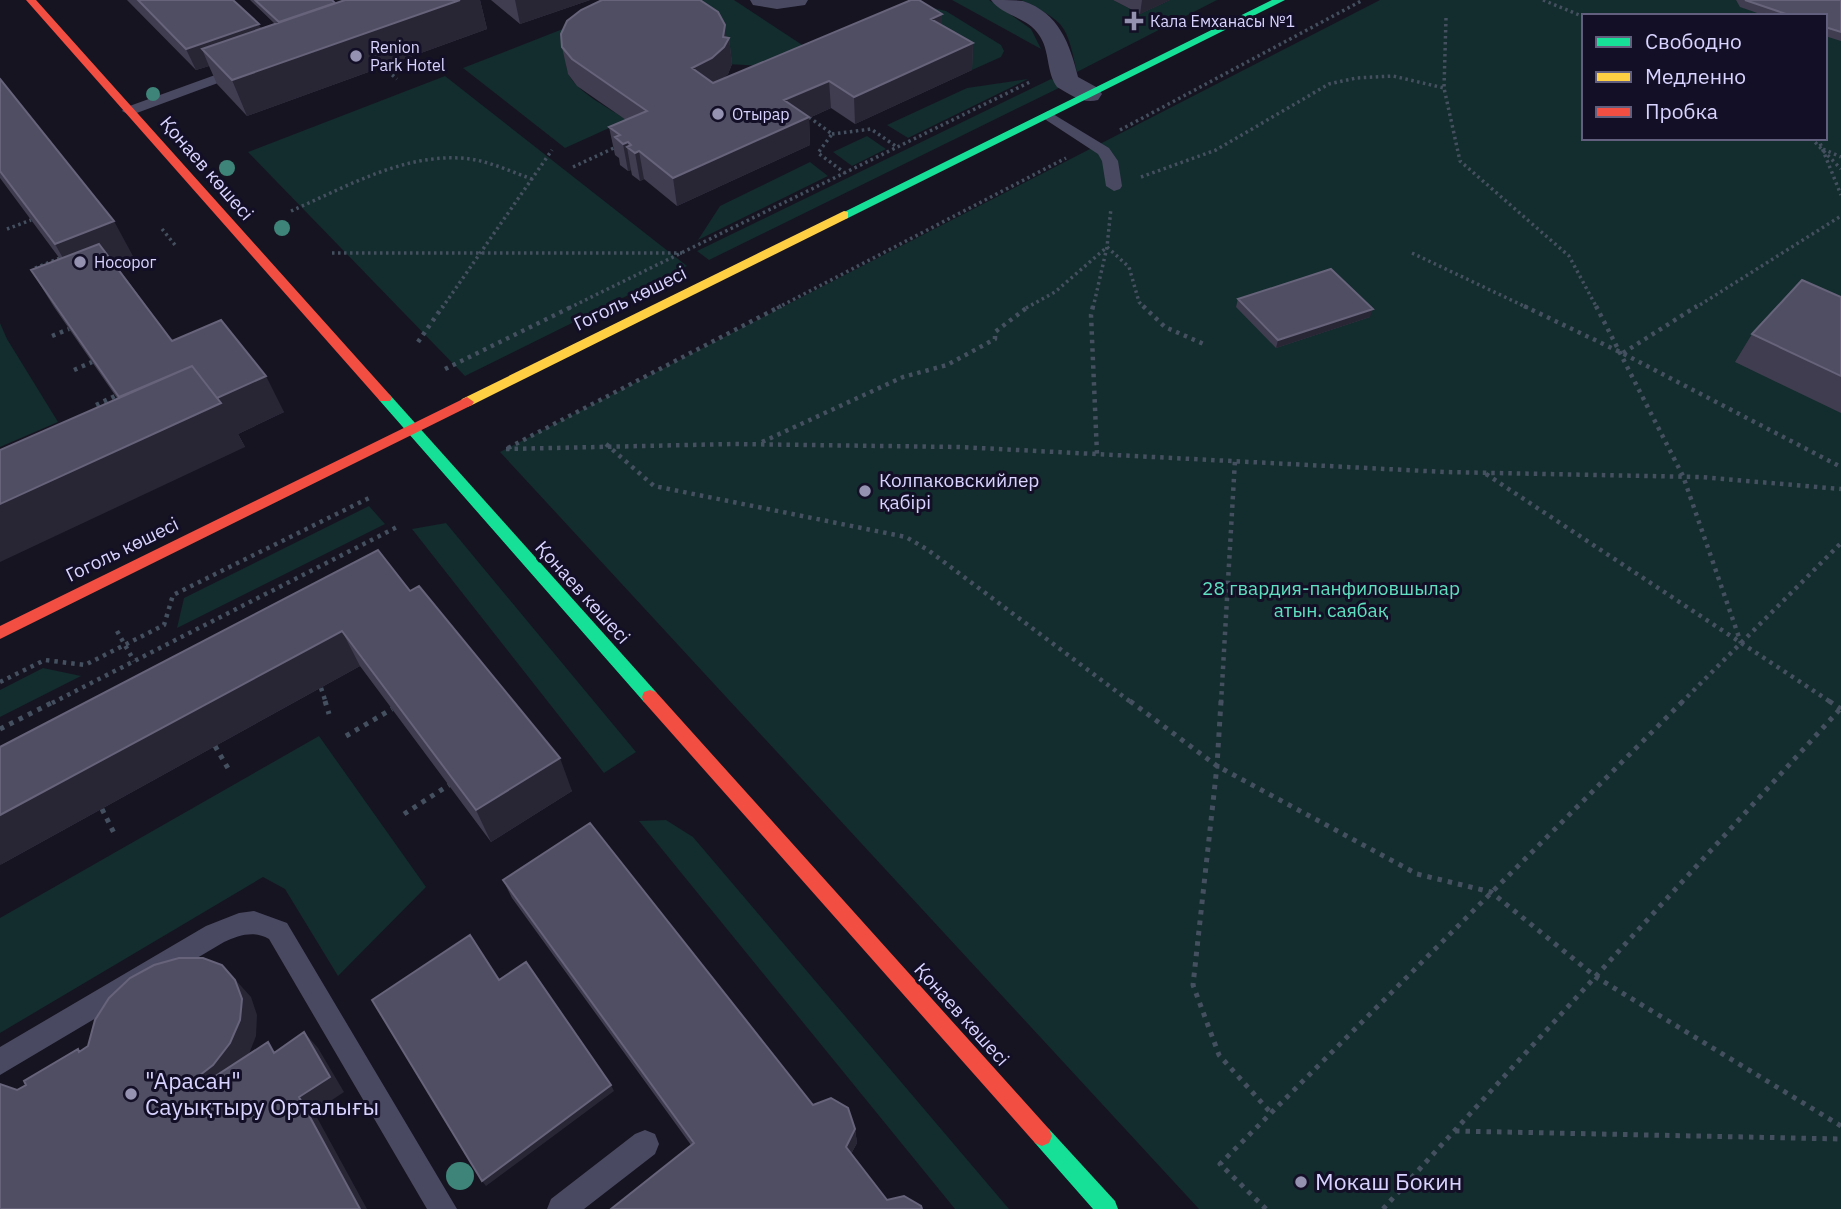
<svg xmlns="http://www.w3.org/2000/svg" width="1841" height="1209" font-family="'IBM Plex Sans',sans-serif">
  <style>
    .green { fill: #132c2d; fill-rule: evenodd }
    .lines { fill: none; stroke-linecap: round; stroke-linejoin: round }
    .path-far2 { stroke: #44505f; stroke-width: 3.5; stroke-dasharray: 2.5 3.5; stroke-linecap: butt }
    .path-far1 { stroke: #44505f; stroke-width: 4.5; stroke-dasharray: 3.5 5; stroke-linecap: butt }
    .path { stroke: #44505f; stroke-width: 5; stroke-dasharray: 4.5 6; stroke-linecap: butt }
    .lane { fill: #4a4962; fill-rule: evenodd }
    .street { fill: #4a4962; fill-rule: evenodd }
    .fast { fill: #16e098; fill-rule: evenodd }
    .slow { fill: #ffcf43; fill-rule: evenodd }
    .jam { fill: #f24e42; fill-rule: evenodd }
    .tree { fill: #3e8478 }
    .wall { fill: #403d50 }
    .shaded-wall { fill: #282635 }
    .building { fill: #504e63; stroke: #66637b; stroke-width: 2 }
    .poi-dot { fill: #9591b1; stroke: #130f26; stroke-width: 2.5 }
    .labels { text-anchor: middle; stroke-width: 6; stroke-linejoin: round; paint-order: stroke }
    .far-poi-label { font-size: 16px; fill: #d9d4ff; stroke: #130f26; text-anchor: start }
    .street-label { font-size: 19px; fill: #d9d4ff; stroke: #130f26 }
    .poi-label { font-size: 19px; fill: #d9d4ff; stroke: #130f26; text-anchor: start }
    .park-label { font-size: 19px; fill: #5fe0c0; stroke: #130f26 }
    .near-poi-label { font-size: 23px; fill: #d9d4ff; stroke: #130f26; text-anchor: start }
  </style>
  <rect width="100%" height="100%" fill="#161421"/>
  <!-- green -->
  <path class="green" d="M669,0h65l82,54 -30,13 -60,-3z
    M952,0h37l5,3 37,26 10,20z
    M1021,0h92l27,14 30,-14h47l-140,72c-11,-49 -11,-49 -56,-72z
    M1380,0h461v1209h-642l-699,-757zM1584,16h241v122h-241z
    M924,6l22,5 55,34 3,6 -3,6 -29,13 -42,-25z
    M573,25c-3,14 -11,37 -4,50 8,17 43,35 58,45l-62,28 -102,-80z
    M445,76l242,190 -222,110 -217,-224z
    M1028,79l-120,59 -21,-13 80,-37z
    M1051,79l12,7 -354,174 -12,-9z
    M867,136l19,13 -34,17 -19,-14z
    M810,162l18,14 -130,64 22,-34z
    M0,323l7,16 51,83 -58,25z
    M369,506l16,18 -208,104 7,-30z
    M446,523l190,229 -32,21 -192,-244z
    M43,668l38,8 -81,41v-27z
    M319,736l107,151 -88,89 -53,-87 -22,-12 -263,156v-115z
    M666,820l27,17 316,372h-54l-316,-388z"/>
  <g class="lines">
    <!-- path-far2 -->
    <path class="path-far2" d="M1543,0l41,17
      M1446,18l-2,70 16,73 109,95 28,52
      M383,67l14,12
      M809,117l23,17 -14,19 27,20
      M1120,130l243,-130
      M832,134l39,-5 26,18
      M1811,138l30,31
      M1818,138l23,57
      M1823,149l18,8
      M573,167l43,-20
      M1141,177l75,-27 113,-66 27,-6 37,-2 51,12
      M291,211c53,-23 109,-56 169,-53 25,1 49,13 72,21
      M7,229l24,-9
      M162,229l13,16
      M332,253h350
      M1412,253l116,55
      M35,268l25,-10
      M442,308l110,-158
      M569,308l463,-227
      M777,308l289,-150
      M1026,308l29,-16 52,-45 22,20 10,35 6,6
      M1093,308l14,-61 4,-39
      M1695,308l146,-92"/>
    <!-- path-far1 -->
    <path class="path-far1" d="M1093,306l-2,9 6,139
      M1143,306l22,21 41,18
      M1524,306l98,47 219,114
      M1596,306l87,170 58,167
      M52,336l17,-7
      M418,342l25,-36
      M1623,353l74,-47
      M445,369l128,-63
      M74,370l18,-8
      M96,405l19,-9
      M762,442l141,-65 44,-12 48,-26v-7l34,-26
      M606,444l48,42 252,51 22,13 204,153
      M508,448l273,-142
      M506,449l227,-5 226,3 486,25 255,5 141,12
      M1486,474l346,229
      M117,631l17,30
      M0,682l45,-22 40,5 79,-40 9,-30 200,-99
      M321,688l5,15
      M52,703l345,-176
      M1221,703l14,-243
      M1681,703l160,-160"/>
    <!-- path -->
    <path class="path" d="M325,701l4,13
      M1130,701l87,65 200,108 74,18 105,85 245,149
      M1221,701l-4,65 -24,219 26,70 52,58
      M1829,701l12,8
      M0,729l55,-28
      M346,736l46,-27
      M215,746l14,24
      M102,809l13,26
      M404,814l45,-29
      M1455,1131l386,8
      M1266,1209l-46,-45 463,-463
      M1383,1209l458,-501"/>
    <!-- lane -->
    <path class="lane" d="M240,66l7,4 -2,3 -111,41 -5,1 -7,-4 2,-3z
      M1048,111l61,37 9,13 4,25 -2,3 -6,2 -8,-5 -4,-25 -4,-7 -55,-36 -2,-3z
      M254,911l33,12 170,286h-30l-158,-270c-15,-9 -30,-4 -45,3l-224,133v-28l206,-121 33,-13z
      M645,1130l10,4 4,10 -4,10 -71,55h-37l4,-10 84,-65z"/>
    <!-- street -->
    <path class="street" d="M750,0h58l-3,5 -28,4 -24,-4z
      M991,0c10,0 23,0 32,1 36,12 47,43 55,76l20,11 4,6 -4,6c-16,4 -27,-5 -41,-13 -11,-15 -7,-37 -18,-52 -11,-18 -37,-19 -48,-35z"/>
    <!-- fast -->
    <path class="fast" d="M1272,0h13l-437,218 -4,1 -6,-4z
      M385,393l5,2 266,297 2,5 -2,5 -6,2 -6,-2 -264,-301 -2,-3z
      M1042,1126l7,3 66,72 3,8h-25l-58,-66 -3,-7 3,-7z"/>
    <!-- slow -->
    <path class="slow" d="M844,211l4,1v6l-376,187 -5,2 -7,-5 2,-3z"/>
    <!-- jam -->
    <path class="jam" d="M26,0h10l354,395 2,3 -2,3h-10z
      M467,397l7,5 -2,3 -472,234v-13z
      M650,690l6,2 393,437 3,7 -3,7 -7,3 -7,-3 -391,-441 -2,-5 2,-5z"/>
  </g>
  <!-- trees -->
  <g class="tree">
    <circle cx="153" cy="94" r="7"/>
    <circle cx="227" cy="168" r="8"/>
    <circle cx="282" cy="228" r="8"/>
    <circle cx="460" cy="1176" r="14"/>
  </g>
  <!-- wall -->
  <path class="wall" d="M127,0h106l28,28 14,-4 -25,-24h82l3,3 10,-3h135l7,29 -240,87 -30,-32 -8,-18 -13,4z
    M491,0h99l-70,24z
    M1113,0h57l-30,14z
    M1736,0h105v41l-16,-5v-20h-59l-26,-9z
    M942,14v11l31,18 -1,27 -117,54 -24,-16 -22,10 1,27 -133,61 -33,-27 -4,2 -8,-6 -1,-5 -3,1 -8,-6 -1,-7 -4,-3 -6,-28 17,-7 -49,-34 -9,-12 -6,-27 167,-9 3,26 -4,10 -7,6z
    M0,79l134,179 -18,7 56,76 112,71 -46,22 7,13 -128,-49 -63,-91 -23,-37 29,-11 -60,-81z
    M1841,297v116l-106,-51 17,-28z
    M1238,299l132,18 -94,31 -40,-41z
    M378,550l194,241 -81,51 -131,-176 -360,199z
    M503,880l310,225 42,24 2,14 -6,11 36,46 -276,9 80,-64 -179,-247z"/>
  <!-- shaded-wall -->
  <path class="shaded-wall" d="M460,0h20l7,29 -240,87 -15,-36z
    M515,0h75l-70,24z
    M1142,0h28l-30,14z
    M942,14v26l-11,-21z
    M259,24l9,21 -66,4 7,17 -13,4 -10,-21z
    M725,25l2,17 2,-4 3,26 -4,10 -13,11 -23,-17 31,-31z
    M973,43l-1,27 -117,54 -1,-27z
    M829,81l2,27 -22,10 1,27 -133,61 -4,-28 111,-78z
    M628,142l1,7 -2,-2 4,23 -3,1 -5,-27z
    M639,151l5,28 -4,2 -5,-28z
    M114,221l20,37 -58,23 -21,-37z
    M1373,309l-3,8 -94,31 2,-8z
    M266,376l18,36 -46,22 7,13 -245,115v-58l215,-106z
    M342,631l18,35 -360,199v-50z
    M560,758l12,33 -81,51 -15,-32z
    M222,965l29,32 6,18 -1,21 -9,23 -53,31 -3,-8z
    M304,1032l14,16 26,44 -30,20 53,97h-7l-61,-112z
    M611,1085l3,6 -128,95 -4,-5z
    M855,1129l2,14 -10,18 -1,-14z"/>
  <!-- building -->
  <path class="building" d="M138,0h95l26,24 -73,25z
    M255,0h77l3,3 -56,19z
    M345,0h115l-228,80 -30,-31z
    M602,0h98l18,12 7,13 -2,12 6,1 -5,9 -12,11 -20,10 21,15 198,-83h8l23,14 -11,5 42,24 -119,54 -25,-16 -45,19 25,17 -136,61 -34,-27 -4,2 -8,-6 4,-2 -3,-3 -5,2 -8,-7 5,-2 -11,-8 38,-16 -75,-52 -10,-12 -1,-13 6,-13 14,-11z
    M1745,0h96v32l-16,-5v-11h-33z
    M0,79l114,142 -59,23 -55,-73z
    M99,244l73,97 49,-21 45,56 -49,22 -25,-32 -73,31 -88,-127z
    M1331,269l42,40 -95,31 -40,-41z
    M1802,280l39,17v79l-89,-42z
    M192,366l29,37 -221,101v-54z
    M378,550l32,41 9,-5 141,172 -84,52 -134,-179 -342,184v-68z
    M590,823l223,282 18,-7 17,10 7,21 -9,18 41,53 17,-4 17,10 1,3h-311l83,-66 -191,-263z
    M470,935l29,45 27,-18 85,123 -129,96 -110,-181z
    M179,958h24l19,7 13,15 7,19 -2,21 -10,23 -17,22 -22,17 3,8 74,-48 6,11 30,-21 26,45 -31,20 61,112h-360v-125l17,6 9,-5 -2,-4 54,-32 1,3 9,-6 7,-26 14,-22 21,-20 24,-13z"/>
  <!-- markers -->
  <g class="poi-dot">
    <path d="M1130.5 10.5h7v7h7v7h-7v7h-7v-7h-7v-7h7z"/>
    <circle cx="356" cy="56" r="7"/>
    <circle cx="718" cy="114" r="7"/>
    <circle cx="80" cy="262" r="7"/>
    <circle cx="865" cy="491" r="7"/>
    <circle cx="131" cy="1094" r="7"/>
    <circle cx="1301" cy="1182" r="7"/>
  </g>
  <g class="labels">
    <!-- far-poi labels -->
    <g class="far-poi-label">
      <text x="1150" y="27">Кала Eмханасы №1</text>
      <text x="370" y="53">Renion<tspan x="370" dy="18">Park Hotel</tspan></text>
      <text x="732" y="120">Отырар</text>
      <text x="94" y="268">Носорог</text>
    </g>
    <!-- street labels -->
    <g class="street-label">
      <text transform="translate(207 168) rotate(49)" y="7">Қонаев көшесі</text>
      <text transform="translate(630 298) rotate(-26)" y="7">Гоголь көшесі</text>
      <text transform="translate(122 549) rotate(-26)" y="7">Гоголь көшесі</text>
      <text transform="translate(583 592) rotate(48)" y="7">Қонаев көшесі</text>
      <text transform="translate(962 1014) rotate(48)" y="7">Қонаев көшесі</text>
    </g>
    <!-- poi labels -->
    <g class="poi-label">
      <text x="879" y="487">Колпаковскийлер<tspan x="879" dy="22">қабірі</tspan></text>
    </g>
    <!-- park labels -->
    <g class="park-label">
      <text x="1331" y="595">28 гвардия-панфиловшылар<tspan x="1331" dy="22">атын. саябақ</tspan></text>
    </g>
    <!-- near-poi labels -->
    <g class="near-poi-label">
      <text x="145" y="1089">"Арасан"<tspan x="145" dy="26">Сауықтыру Орталығы</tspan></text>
      <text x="1315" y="1190">Мокаш Бокин</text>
    </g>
  </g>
  <!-- legend -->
  <rect x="1582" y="14" width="245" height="126" fill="#130f26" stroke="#625e7d" stroke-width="2"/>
  <rect x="1596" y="37" width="35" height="10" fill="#16e098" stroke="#625e7d" stroke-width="2"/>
  <text x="1645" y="49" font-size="21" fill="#d9d4ff">Свободно</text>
  <rect x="1596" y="72" width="35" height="10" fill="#ffcf43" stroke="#625e7d" stroke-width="2"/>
  <text x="1645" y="84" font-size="21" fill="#d9d4ff">Медленно</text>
  <rect x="1596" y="107" width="35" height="10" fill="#f24e42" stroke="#625e7d" stroke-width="2"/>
  <text x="1645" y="119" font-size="21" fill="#d9d4ff">Пробка</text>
</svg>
